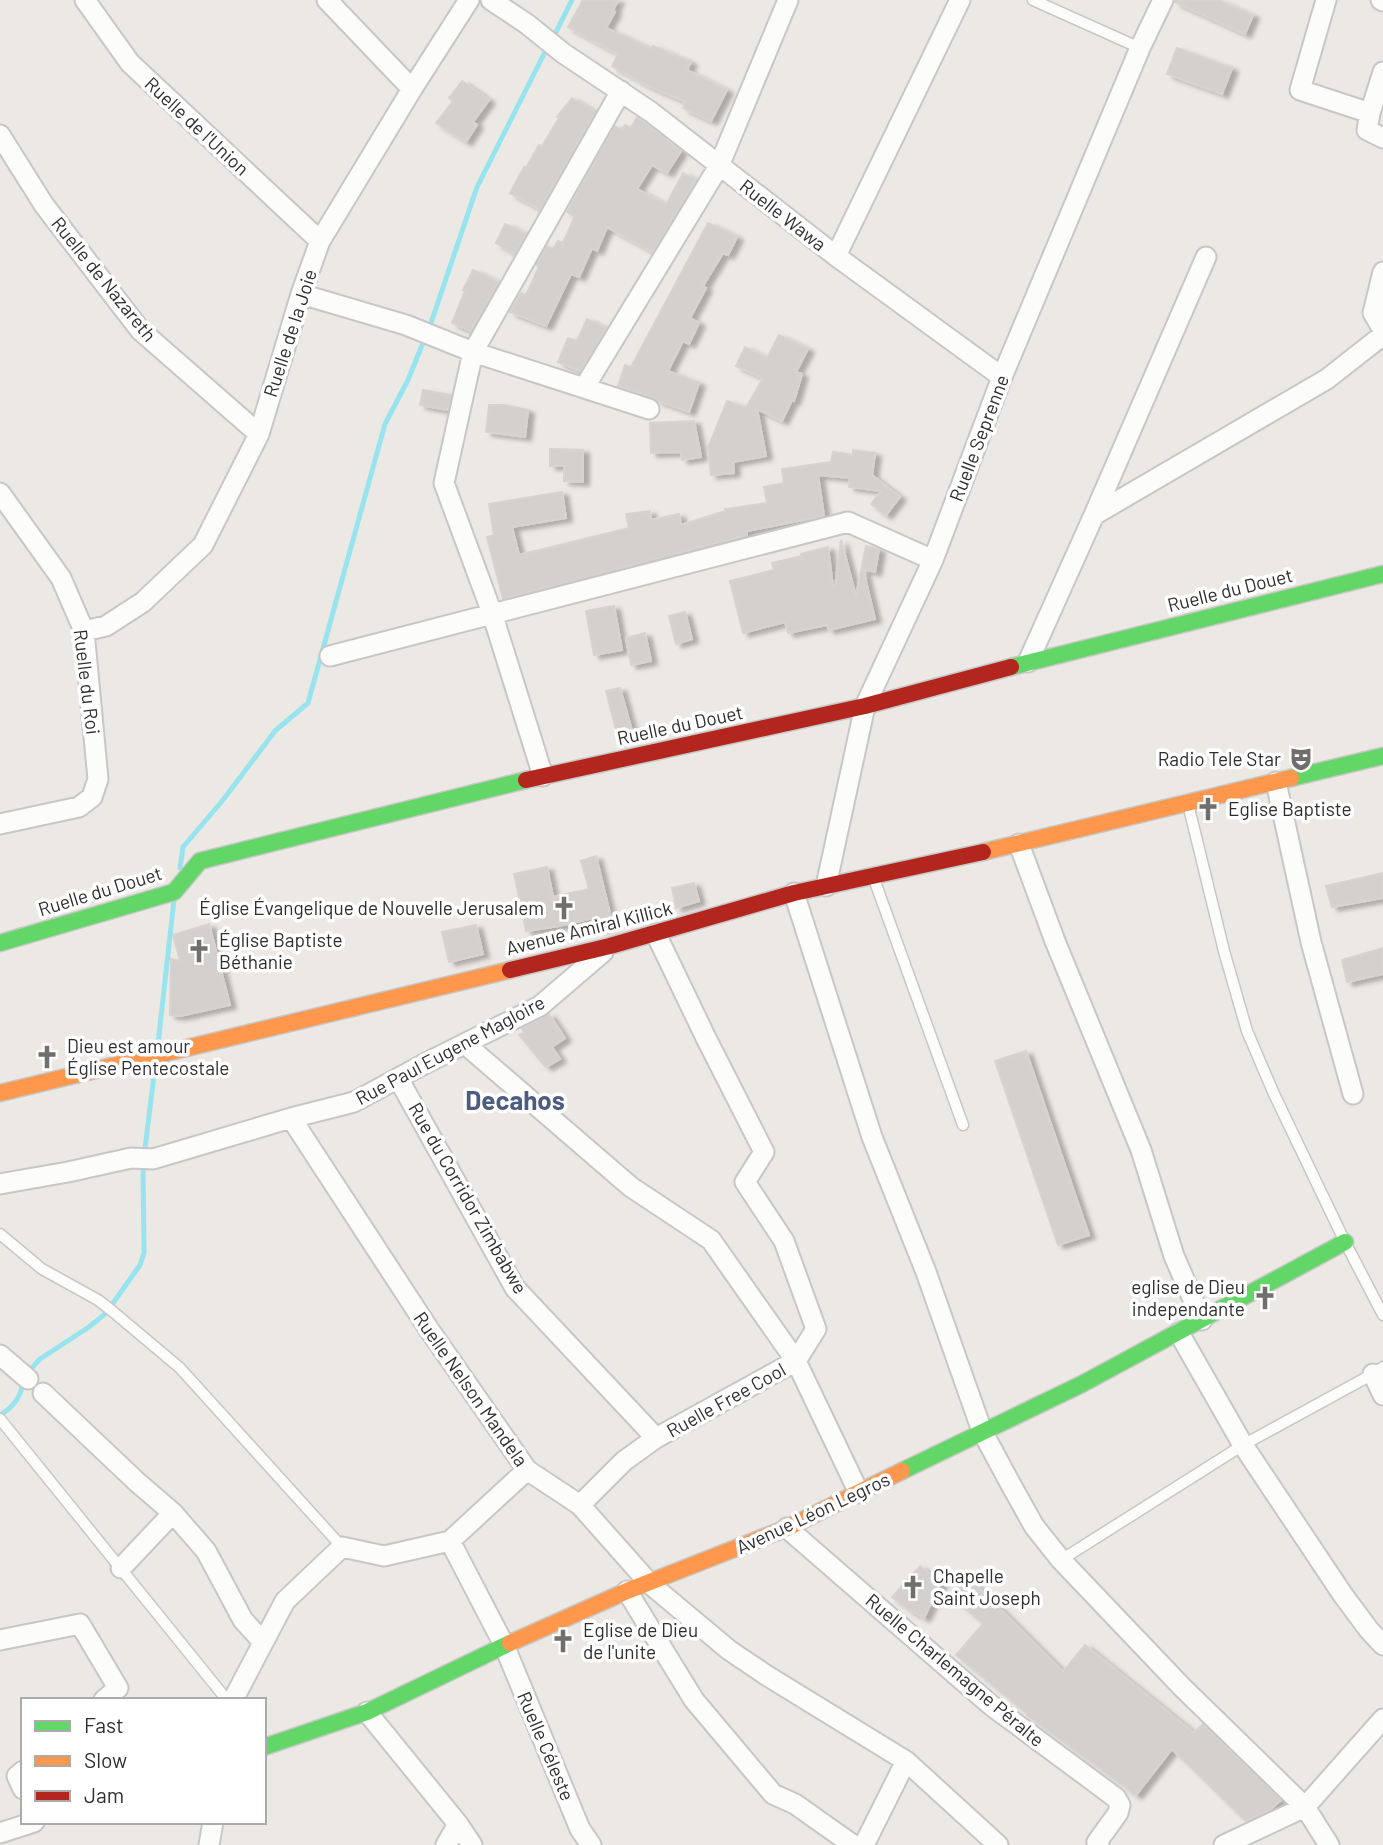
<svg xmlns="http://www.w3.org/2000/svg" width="1383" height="1845" font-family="Barlow,sans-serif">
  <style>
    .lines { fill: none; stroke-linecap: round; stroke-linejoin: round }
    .stream { stroke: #97e4ee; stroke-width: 5 }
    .building { fill: #d3d0cd; stroke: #d7d3d0; stroke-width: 2; filter: url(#shadow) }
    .lane-casing { stroke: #c8c7c7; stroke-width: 13 }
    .street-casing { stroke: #c8c7c7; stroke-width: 23 }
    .fast-casing { stroke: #c8c7c7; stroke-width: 19 }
    .slow-casing { stroke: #c8c7c7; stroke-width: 19 }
    .jam-casing { stroke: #c8c7c7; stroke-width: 19 }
    .lane { stroke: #fcfcfb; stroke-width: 10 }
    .street { stroke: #fcfcfb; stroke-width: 19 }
    .fast { stroke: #63d668; stroke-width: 16 }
    .slow { stroke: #ff974d; stroke-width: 16 }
    .jam { stroke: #b3261e; stroke-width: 16 }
    .labels { text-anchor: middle; stroke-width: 7; stroke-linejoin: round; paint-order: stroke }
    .street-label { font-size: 19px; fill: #2e2e2e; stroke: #fff }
    .poi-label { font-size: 19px; fill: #2e2e2e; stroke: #fff; text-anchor: start }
    .district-label { font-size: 26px; font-weight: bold; fill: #4c5d81; stroke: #fff }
  </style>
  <defs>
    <filter id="shadow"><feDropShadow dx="6" dy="3.5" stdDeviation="2" flood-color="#0004"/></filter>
  </defs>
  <rect width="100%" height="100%" fill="#ece8e4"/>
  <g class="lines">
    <!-- stream -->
    <path class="stream" d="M553,38l19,-38
      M180,868l3,-21 40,-47 52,-69 33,-28 77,-279 23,-44 23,-57 46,-136 71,-141
      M158,1044l16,-144
      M27,1373l13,-14 49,-32 17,-14 34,-48 4,-12 -1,-88 12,-98
      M0,1415c15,-9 20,-18 24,-34"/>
  </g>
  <!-- building -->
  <path class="building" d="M583,0h35l-5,10 2,2 -9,16 45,21 2,-3 38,16 -4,8 40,20 -16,31 -28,-13 3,-6 -37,-16 -37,-20 6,-12 -50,-27z
    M1175,0h43l35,15 -8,19 -70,-32z
    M1177,48l55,20 -10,26 -55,-20z
    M462,81l27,19 -16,22 4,3 -11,17 -30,-19 17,-22 -4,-3z
    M572,98l23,14 -55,97 -30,-16 14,-26 2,1 13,-23 3,1 17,-28 -2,-1z
    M637,117l44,34 -14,22 -15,-8 -15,24 29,16 17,-32 13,7 -43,72 -46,-25 -10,24 -5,-3 -13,29 -8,-3 -25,52 -36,-14 11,-19 5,2 13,-28 -3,-2 11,-19 6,3 5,-8 5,2 12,-27 -8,-4 48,-86 7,4 3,-5 6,3z
    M708,223l29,14 -9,18 -5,-2 -20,33 3,2 -16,30 9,5 -10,21 -6,-3 -15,30 31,12 -10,29 -30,-11 -6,-4 -35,-11 7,-21 6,2z
    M505,224l21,10 -11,20 -19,-11z
    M473,270l25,12 -27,49 -19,-8 13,-32 -2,-1z
    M587,319l19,9 -26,43 -22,-9 10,-24 9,3z
    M779,335l29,14 -12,23 6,2 -8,27 -2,-1 -10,21 -25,-12 9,47 -33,6 1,11 -23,2 -3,-27 19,-47 19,7 17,-30 -27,-12 9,-19 22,11z
    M423,390l28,5 -3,15 -28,-5z
    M489,405h16l23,5 -3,27 -39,-5z
    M694,421l7,36 -19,3 -1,-8 -30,1 -1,-30z
    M550,449l33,1v32l-19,-1v-15h-14z
    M853,450l22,3 -3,22 28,22 -14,18 -15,-11 10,-13 -32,-4 1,-9 -32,-3 6,41 -77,15v4l-244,64 -16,-62 7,-2 -5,-31 73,-12 4,26 -54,9 7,28 110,-27 -3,-14 24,-3 1,9 28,-6 2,11 44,-14v-2l42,-6 -3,-16 20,-4 -2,-14 49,-7 2,-10 20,3z
    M841,540l15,56 10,-50 13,3 -4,23 -12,-3 12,50 -46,11 -2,-5 -39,8 -3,-11 -42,11 -13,-52 44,-11 -2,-7 30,-7 -1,-2 27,-7 5,40h2z
    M614,606l8,44 -28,5 -8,-44z
    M685,612l7,27 -16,5 -7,-28z
    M645,633l6,28 -20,4 -5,-27z
    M620,688l14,50 -15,3 -13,-50z
    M596,856l17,70 -13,3 -3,-12 -38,9 -33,5 -12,-57 33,-7 6,30 36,-8 -8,-28z
    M1383,873v25l-51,9 -6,-21z
    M694,883l5,18 -23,7 -4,-20z
    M209,924l21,81 -50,11 -10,-1 1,-56 9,2 -7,-26z
    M476,925l7,29 -34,8 -7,-30z
    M1383,948v26l-36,8 -5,-22z
    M549,1014l16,24 -13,9 8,12 -14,8 -27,-32 5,-2 -2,-5z
    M1026,1051l63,184 -31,10 -63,-184z
    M920,1566l21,17 -17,35 -10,-6 -1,1 -21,-16z
    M969,1578l94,94 22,-27 109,88 9,-9 78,76 -10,9 -25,12 -74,-72 -36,46 -109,-80 1,-1 -72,-59 27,-31 -32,-29z"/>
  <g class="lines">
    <!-- lane casing -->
    <g class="lane-casing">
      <path id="lane" d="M1033,0l107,48
        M1189,808l35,143 23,80 27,63 71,148 38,73
        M874,879l89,246
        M0,1234l42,35 56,31 13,10 69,58 162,179
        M0,1419l227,281
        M1061,1560l182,-115 130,-71 10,-7"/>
    </g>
    <!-- street casing -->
    <g class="street-casing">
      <path id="street" d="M85,0l45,63 190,178
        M327,0l85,89
        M491,0l36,24 36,29 88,59 185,144 166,121
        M1326,0l-26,90 70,23 -3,17 16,8
        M1381,0l2,1
        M1370,113l13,-41
        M0,135l44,70 96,125 119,104
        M836,256l124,-256
        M1383,272l-10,41 10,17
        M301,294l105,31 67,27 176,57
        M584,388l135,-222 69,-166
        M0,493l61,85 23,53 14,148 -6,18 -13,10 -79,17
        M1094,515l233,-136 56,-44
        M84,631l22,-5 37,-24 60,-57 56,-111 42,-140 19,-53 92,-152 57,-89
        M330,656l518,-134 85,38
        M1028,662l66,-147 112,-258
        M543,776l-51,-163 -48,-130 29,-131 148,-261
        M1276,782l35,160 42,152
        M1019,844l36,97 86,209 33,106 28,64
        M826,886l39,-180 68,-146 69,-183 138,-329 23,-48
        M794,893l78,244 54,135 56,159 28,52 24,43 27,34 121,127 123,120 24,38
        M465,1044l166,143 80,53 85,121 63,132
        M398,1078l117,210 141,150
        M291,1118l137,210 99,142 53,35 70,79 79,66 37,25 140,86 92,84
        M0,1184l68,-12 63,-14 22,1 138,-41 63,-16 72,-39 114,-57 63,-54
        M1179,1333l64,112 100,150 26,35 14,15
        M0,1355l28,24
        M1373,1374l10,21
        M43,1393l94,89 36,31 33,38 37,69 20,22
        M580,1505l44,-44 32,-23 140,-77 20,-32 -32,-88 -39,-59 19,-30 -58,-114 -50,-104
        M787,1528l205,178 124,92 4,7 -2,8 -21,29 2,3
        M450,1541l54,104 76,184 11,16
        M121,1568l52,-55
        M627,1591l67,109 79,94 22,10 58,41
        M0,1640l80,-16 38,64 -14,12
        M233,1700l52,-99 57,-54 42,9 66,-15 77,-71
        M367,1712l91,112 14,21
        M23,1771l-6,5 6,13
        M0,1833l34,-11
        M209,1845l4,-23
        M446,1845l12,-21
        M864,1845l42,-84
        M1224,1845l81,-38 78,-88"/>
    </g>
    <!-- fast casing -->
    <g class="fast-casing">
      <path id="fast" d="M1011,667l372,-93
        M1291,778l92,-22
        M0,943l174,-51 26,-31 326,-81
        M902,1471l180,-87 263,-142
        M264,1747l103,-35 143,-69"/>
    </g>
    <!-- slow casing -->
    <g class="slow-casing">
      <path id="slow" d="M983,852l308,-74
        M0,1093l510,-123
        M510,1643l117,-52 160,-63 115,-57"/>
    </g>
    <!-- jam casing -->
    <g class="jam-casing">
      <path id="jam" d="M526,780l339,-74 146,-39
        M510,970l100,-24 184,-53 189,-41"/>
    </g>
    <!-- lane -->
    <use href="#lane" class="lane"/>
    <!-- street -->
    <use href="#street" class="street"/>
    <!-- fast -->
    <use href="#fast" class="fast"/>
    <!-- slow -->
    <use href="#slow" class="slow"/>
    <!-- jam -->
    <use href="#jam" class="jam"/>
  </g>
  <!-- icons -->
  <defs>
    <g id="theatre-bare" transform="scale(1.89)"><path d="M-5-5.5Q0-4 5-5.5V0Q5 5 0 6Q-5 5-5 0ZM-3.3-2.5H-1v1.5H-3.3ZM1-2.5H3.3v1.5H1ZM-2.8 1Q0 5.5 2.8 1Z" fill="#706f6e" stroke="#fff" stroke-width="2.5" paint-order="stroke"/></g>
    <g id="church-bare" transform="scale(1.89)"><path d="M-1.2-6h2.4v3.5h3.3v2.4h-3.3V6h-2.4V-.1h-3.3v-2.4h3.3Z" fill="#706f6e" stroke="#fff" stroke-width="2.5" paint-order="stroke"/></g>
  </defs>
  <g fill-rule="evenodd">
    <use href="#theatre-bare" x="1301" y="759"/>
    <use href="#church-bare" x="1208" y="809"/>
    <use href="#church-bare" x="564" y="908"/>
    <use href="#church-bare" x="199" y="951"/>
    <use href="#church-bare" x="47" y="1057"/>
    <use href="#church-bare" x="1265" y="1298"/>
    <use href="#church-bare" x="913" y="1587"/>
    <use href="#church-bare" x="563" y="1641"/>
  </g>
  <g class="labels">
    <!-- street labels -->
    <g class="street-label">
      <text transform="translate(197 126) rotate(43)" y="7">Ruelle de l'Union</text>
      <text transform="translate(783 215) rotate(38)" y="7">Ruelle Wawa</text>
      <text transform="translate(104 279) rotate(51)" y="7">Ruelle de Nazareth</text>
      <text transform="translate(290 333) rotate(-72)" y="7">Ruelle de la Joie</text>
      <text transform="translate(979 438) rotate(-69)" y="7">Ruelle Seprenne</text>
      <text transform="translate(1230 590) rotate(-14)" y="7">Ruelle du Douet</text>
      <text transform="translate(87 682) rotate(83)" y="7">Ruelle du Roi</text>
      <text transform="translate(680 725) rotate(-12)" y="7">Ruelle du Douet</text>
      <text transform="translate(100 891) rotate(-17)" y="7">Ruelle du Douet</text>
      <text transform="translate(589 928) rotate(-14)" y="7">Avenue Amiral Killick</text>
      <text transform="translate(450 1050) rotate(-28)" y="7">Rue Paul Eugene Magloire</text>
      <text transform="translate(468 1198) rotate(60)" y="7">Rue du Corridor Zimbabwe</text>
      <text transform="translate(471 1389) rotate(55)" y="7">Ruelle Nelson Mandela</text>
      <text transform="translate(726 1400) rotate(-29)" y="7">Ruelle Free Cool</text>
      <text transform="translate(813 1513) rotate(-25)" y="7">Avenue Léon Legros</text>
      <text transform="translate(955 1670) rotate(40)" y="7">Ruelle Charlemagne Péralte</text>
      <text transform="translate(546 1746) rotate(67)" y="7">Ruelle Céleste</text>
    </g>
    <!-- poi labels -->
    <g class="poi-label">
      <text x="1281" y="766" text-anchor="end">Radio Tele Star</text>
      <text x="1228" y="816">Eglise Baptiste</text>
      <text x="544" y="915" text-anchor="end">Église Évangelique de Nouvelle Jerusalem</text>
      <text x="219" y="947">Église Baptiste<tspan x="219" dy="22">Béthanie</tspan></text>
      <text x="67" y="1053">Dieu est amour<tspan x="67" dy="22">Église Pentecostale</tspan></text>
      <text x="1245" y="1294" text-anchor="end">eglise de Dieu<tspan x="1245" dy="22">independante</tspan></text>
      <text x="933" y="1583">Chapelle<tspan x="933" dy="22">Saint Joseph</tspan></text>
      <text x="583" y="1637">Eglise de Dieu<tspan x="583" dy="22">de l'unite</tspan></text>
    </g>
    <!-- district labels -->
    <g class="district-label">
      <text x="515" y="1110">Decahos</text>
    </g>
  </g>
  <!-- legend -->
  <rect x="21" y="1698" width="245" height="126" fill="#ffffff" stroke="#ababab" stroke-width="2"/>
  <rect x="35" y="1721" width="35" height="10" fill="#63d668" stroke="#ababab" stroke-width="2"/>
  <text x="84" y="1733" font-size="21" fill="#2e2e2e">Fast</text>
  <rect x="35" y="1756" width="35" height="10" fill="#ff974d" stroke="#ababab" stroke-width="2"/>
  <text x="84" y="1768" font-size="21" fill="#2e2e2e">Slow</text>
  <rect x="35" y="1791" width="35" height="10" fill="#b3261e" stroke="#ababab" stroke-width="2"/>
  <text x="84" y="1803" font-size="21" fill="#2e2e2e">Jam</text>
</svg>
